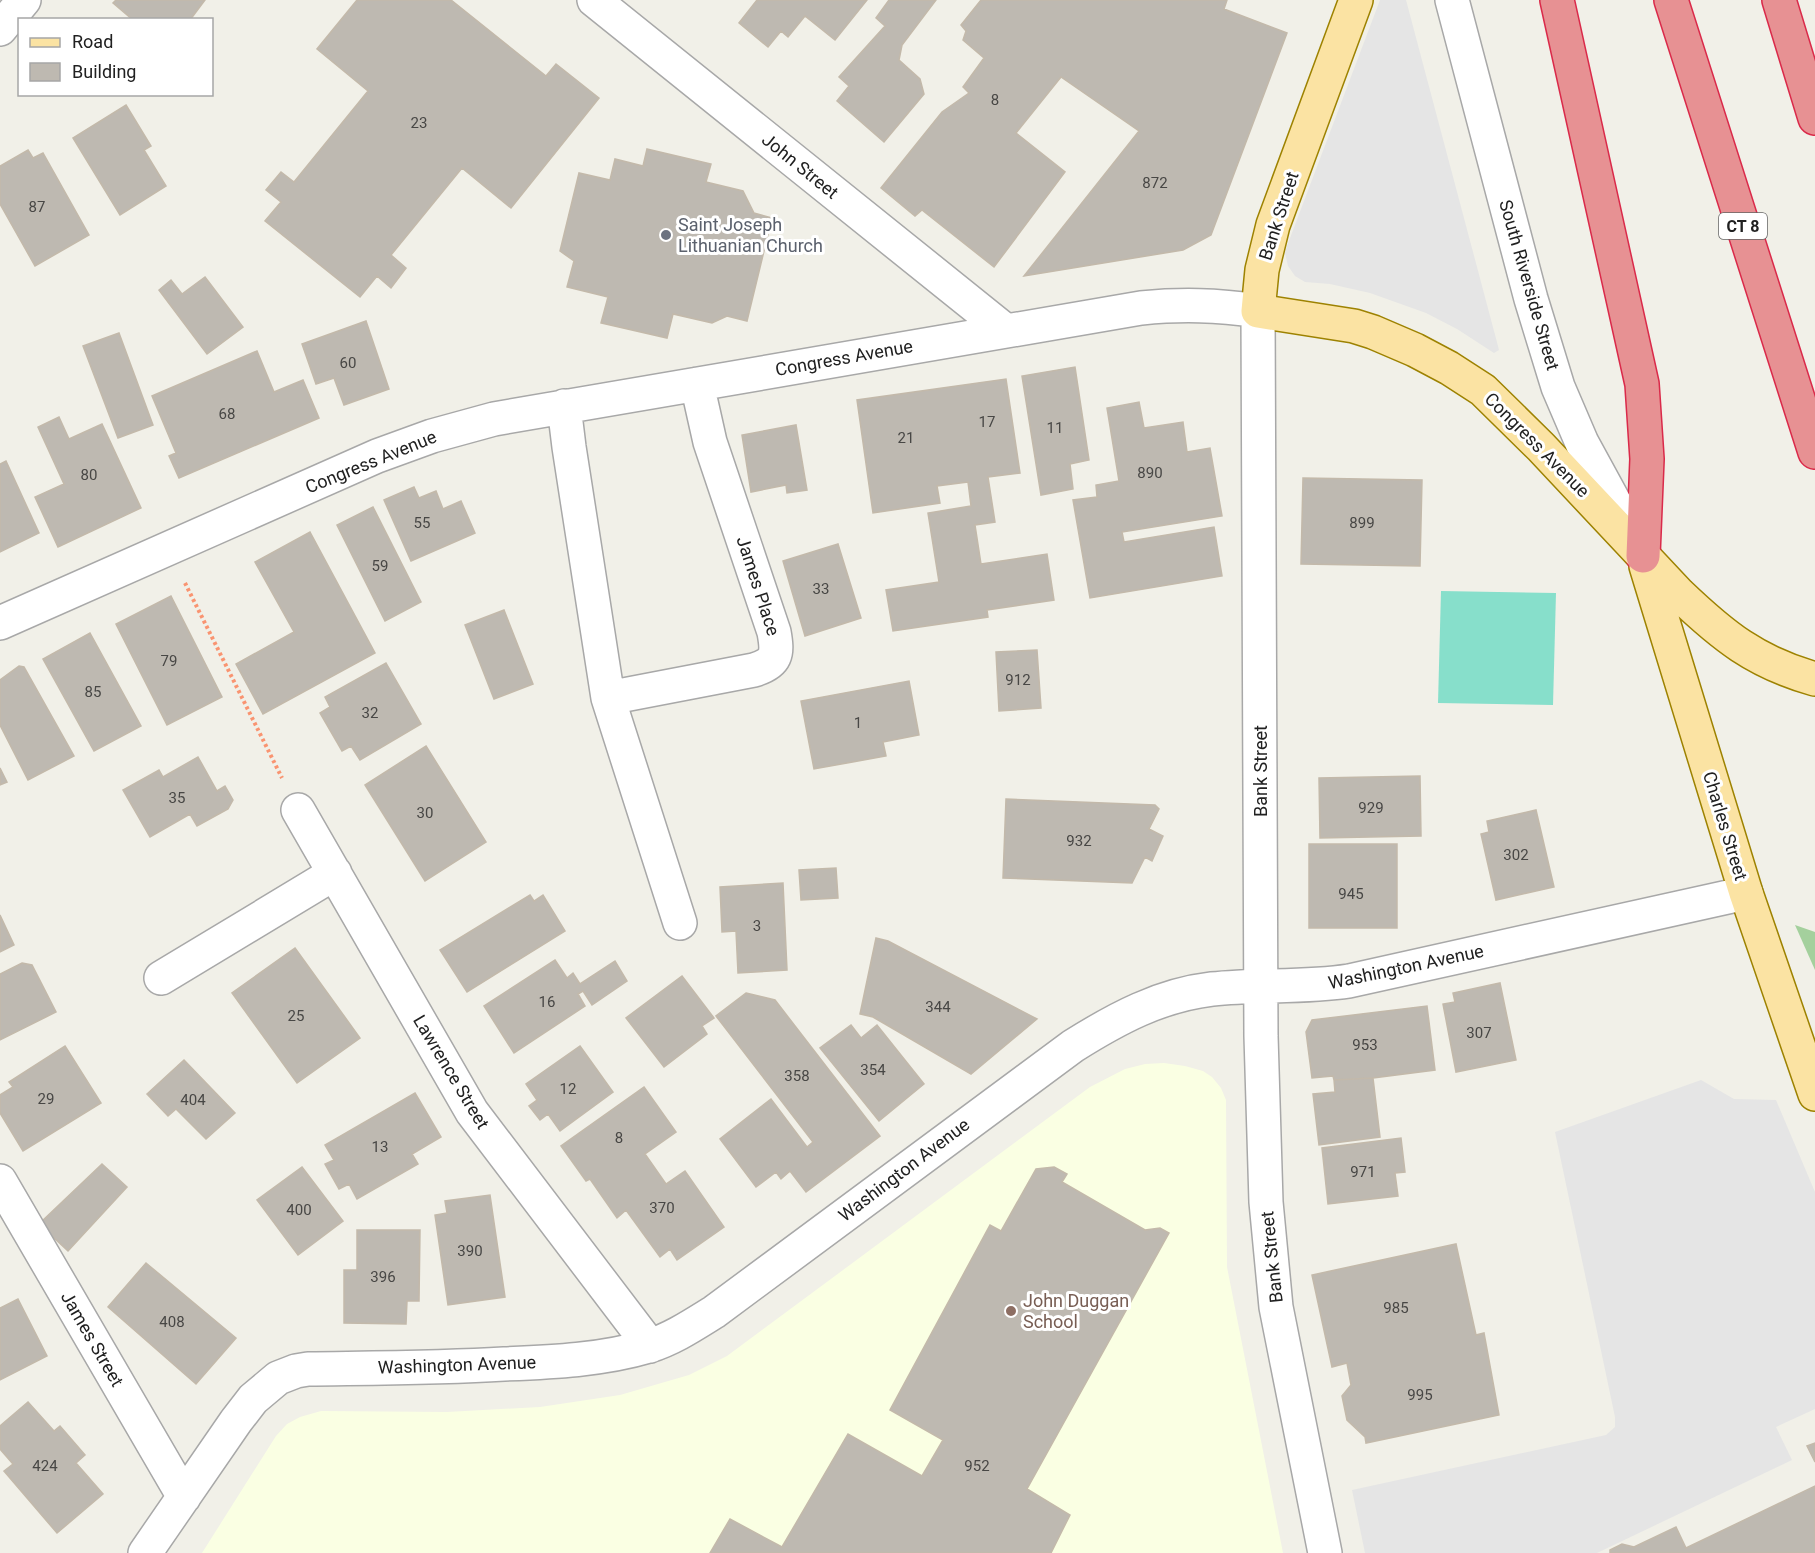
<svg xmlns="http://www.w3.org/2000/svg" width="1815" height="1553" font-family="Roboto,sans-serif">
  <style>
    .education { fill: #faffe3 }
    .forest { fill: #a4d09d }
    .pitch { fill: #87dfcb }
    .parking { fill: #e5e5e5 }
    .building { fill: #beb9b1; stroke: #c3b9aa; stroke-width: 1.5 }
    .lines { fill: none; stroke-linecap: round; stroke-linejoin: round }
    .minor-casing { stroke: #a8a8a8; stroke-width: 36 }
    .major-casing { stroke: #9d8201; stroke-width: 36 }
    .highway-casing { stroke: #da2a4a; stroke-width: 36 }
    .path { stroke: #f99471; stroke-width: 4; stroke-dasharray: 3 3; stroke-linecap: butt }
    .minor { stroke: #fff; stroke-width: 33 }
    .major { stroke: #fbe3a3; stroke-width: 33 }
    .highway { stroke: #e79193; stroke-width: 33 }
    .worship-dot { fill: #6b7280; stroke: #fff; stroke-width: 2 }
    .education-dot { fill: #8d6e63; stroke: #fff; stroke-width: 2 }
    .labels { text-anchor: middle; stroke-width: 6; stroke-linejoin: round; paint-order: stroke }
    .number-label { font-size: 15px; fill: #484745 }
    .shield { fill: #fff; stroke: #646464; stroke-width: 1.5 }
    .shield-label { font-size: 16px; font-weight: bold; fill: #212121 }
    .street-label { font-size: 18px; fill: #212121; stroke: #fff }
    .worship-label { font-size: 18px; fill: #5b616d; stroke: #fff; text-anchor: start }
    .education-label { font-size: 18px; fill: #785e54; stroke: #fff; text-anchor: start }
  </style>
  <rect width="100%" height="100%" fill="#f1f0e8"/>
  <!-- education -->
  <path class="education" d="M1164,1063l21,3 18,5 9,6 9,11 5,12 1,167 56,286h-1081l74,-117 11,-12 13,-7 21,-6 126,1 93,-5 80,-12 69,-20 38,-19 363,-269 35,-18 20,-5z"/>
  <!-- forest -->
  <path class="forest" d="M1795,925l20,7v38z"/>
  <!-- pitch -->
  <path class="pitch" d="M1441,591l115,2 -3,112 -115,-2z"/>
  <!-- parking -->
  <path class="parking" d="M1380,0h26l92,346 1,4 -5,3 -37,-24 -31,-16 -56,-20 -40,-9 -25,-2 -10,-6 -7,-10 -3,-13 2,-7z
    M1701,1080l33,19 42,1 39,92v217l-39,18 16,33 -195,93h-232l-13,-63 254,-55 9,-8v-10l-60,-285z"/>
  <!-- building -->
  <path class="building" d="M116,0h89l-15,20h-57l-20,-17z
    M357,0h94l95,76 10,-12 43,34 -88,110 -49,-40 -71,87 15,13 -15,20 -14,-12 -17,21 -95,-76 16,-19 -15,-12 15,-18 13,10 74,-91 -51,-42z
    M757,0h110l-32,40 -30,-24 -17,21 -7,-6 -13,16 -29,-24z
    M889,0h47l-34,45 -3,15 21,19 4,15 -40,48 -47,-41 12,-15 -10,-9 46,-51 -9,-8z
    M981,0h246l-3,9 63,24 -76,202 -28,15 -159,26 115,-145 -78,-54 -45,56 49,39 -71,95 -72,-57 -7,6 -34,-28 61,-76 27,-19 -6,-6 21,-29 -21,-18 3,-9 -5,-6z
    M126,105l25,41 -7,4 22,36 -46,29 -47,-77z
    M647,149l64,15 -5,18 37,9 11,22 18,5 -25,103 -20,-5 -15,7 -39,-9 -6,24 -66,-15 7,-26 -41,-10 7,-26 -14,-10 19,-78 31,7 5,-21 28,7z
    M28,150l5,8 10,-5 46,82 -54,31 -35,-62v-38z
    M205,277l38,50 -36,27 -48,-64 12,-10 11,14z
    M366,321l23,68 -45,16 -10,-27 -18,6 -14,-40z
    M119,333l34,92 -35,13 -35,-92z
    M257,351l17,41 29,-12 16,38 -140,60 -10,-22 7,-3 -24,-57z
    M1075,367l14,93 -19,4 3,25 -32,6 -19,-119z
    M1006,379l14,94 -32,4 7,45 -20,3 6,39 66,-10 7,46 -67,10 1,7 -95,14 -7,-41 53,-8 -11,-69 43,-7 -3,-24 -31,4 3,17 -67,10 -16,-113z
    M1139,402l5,26 39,-6 4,30 23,-4 12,68 -100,16 2,10 90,-15 8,49 -132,22 -17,-98 24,-3 -1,-12 23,-4 -12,-73z
    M59,417l10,22 33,-15 39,84 -83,39 -23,-50 29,-13 -26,-57z
    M796,425l11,65 -20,3 -1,-8 -35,7 -9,-57z
    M6,461l33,72 -39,19v-88z
    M1303,478l119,2 -2,86 -119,-2z
    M414,487l5,11 17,-7 7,18 18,-8 14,32 -64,28 -27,-61z
    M373,507l48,95 -36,19 -48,-96z
    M310,532l65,121 -112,61 -27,-50 58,-32 -39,-70z
    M838,544l23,74 -56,18 -22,-75z
    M171,596l51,101 -55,28 -51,-101z
    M504,610l29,74 -39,15 -29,-74z
    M90,633l51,93 -47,25 -51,-92z
    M1037,650l4,58 -42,3 -3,-59z
    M386,663l35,61 -61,36 -9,-14 -9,5 -22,-38 10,-6 -5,-10z
    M19,666l5,1 50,89 -46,24 -28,-55v-45z
    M909,681l10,54 -36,7 3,14 -72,13 -13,-68z
    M426,746l60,96 -61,39 -60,-96z
    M198,757l19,34 8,-5 8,14 -5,9 -31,17 -7,-12 -40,23 -27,-47 36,-20 4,7z
    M0,768l7,14 -7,3z
    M1420,776l1,60 -101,2 -1,-60z
    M1006,799l149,6 4,4 -10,20 14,7 -11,25 -7,-4 -13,26 -129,-5z
    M1536,810l18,77 -58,13 -15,-66 8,-2 -2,-11z
    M1309,844h88v84h-88z
    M836,868l2,30 -37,2 -2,-30z
    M783,883l4,87 -49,3 -2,-42 -14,1 -2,-45z
    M530,895l4,6 9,-6 22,36 -98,61 -27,-42z
    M0,915l14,30 -14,7z
    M876,938l12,3 149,78 -66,55 -98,-57 -13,-3z
    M295,948l65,90 -63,45 -65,-90z
    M555,960l12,18 6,-5 7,11 35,-23 12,20 -35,24 -9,-14 -5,3 7,12 -71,47 -30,-47z
    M22,963l10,2 24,47 -56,28v-66z
    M682,976l32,42 -12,8 5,8 -43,33 -38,-49z
    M1500,983l16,77 -60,12 -13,-68 12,-2 -2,-9z
    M746,993l29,7 105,136 -74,56 -16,-21 -9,8 -5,-7 -20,15 -36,-48 51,-40 36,48 6,-5 -97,-126z
    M1427,1006l8,64 -62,8 -39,2 -1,-4 -21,2 -6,-46 6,-12z
    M851,1025l10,13 16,-13 47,59 -45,37 -59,-73z
    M65,1046l36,57 -78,48 -23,-38v-18l13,-8 -4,-5z
    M580,1046l33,46 -53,39 -12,-17 -8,6 -11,-14 8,-6 -11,-16z
    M184,1060l51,53 -29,26 -30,-30 -8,7 -21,-22z
    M1373,1078l7,59 -61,8 -6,-51 22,-2 -1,-12z
    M644,1087l32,45 -31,22 21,30 19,-13 39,56 -47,33 -7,-11 -10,8 -34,-47 -9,8 -27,-39 -4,2 -25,-35z
    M415,1093l26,44 -29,17 6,10 -61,35 -8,-15 -10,5 -14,-25 9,-4 -9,-15z
    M1401,1138l4,34 -10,1 3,23 -70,8 -6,-56z
    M102,1164l25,23 -59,64 -29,-27z
    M302,1167l41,54 -45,34 -41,-55z
    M1054,1167l13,7 -5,8 83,48 15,-2 9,5 -142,256 43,26 -19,38h-341l20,-34 52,28 66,-113 74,42 21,-36 -53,-30 100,-185 11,6 35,-62z
    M490,1195l15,102 -57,8 -13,-90 12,-2 -2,-12z
    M357,1230h63l-1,71h-12l-1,23 -62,-1v-53h13z
    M1456,1244l20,91 8,-2 15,82 -133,28 -1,-6 -18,-17 -5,-24 9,-11 -4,-22 -15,4 -20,-92z
    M146,1263l90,75 -40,46 -88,-77z
    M18,1299l29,57 -47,24v-72z
    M28,1402l26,29 6,-5 25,29 -9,8 27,31 -46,39 -53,-62 9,-7 -13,-15v-23z
    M1815,1443v19l-8,-16z
    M1815,1486v67h-205v-3l12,-6 12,3 42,-20 10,21z"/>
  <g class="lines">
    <!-- minor casing -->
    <g class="minor-casing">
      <path id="minor" d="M594,0l412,331
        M1452,0l79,299 27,88 24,56 53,97
        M0,29l24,-29
        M564,406l5,41 39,251 72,225
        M0,623l377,-167 55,-20 62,-17 647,-111c42,-4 75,-3 117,3l3,725 5,166 10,105 49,246
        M608,698l146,-28c23,-7 24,-16 20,-38l-64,-190 -13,-58
        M298,810l174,302 178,234
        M161,978l174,-105
        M0,1181l184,316
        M145,1553l91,-132 17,-22 25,-21 18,-7 12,-2c65,-1 131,-1 196,-5 49,-2 98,-4 145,-18 23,-7 44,-21 65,-34l359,-266c43,-27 87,-51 139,-57 45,-5 92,-1 137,-8l397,-88"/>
    </g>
    <!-- major casing -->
    <g class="major-casing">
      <path id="major" d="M1356,0l-83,225 -11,45 -4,41 96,15 19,6 42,18 34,18 34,22 58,57 138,147c44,42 76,68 136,85
        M1646,566l100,327 69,201"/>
    </g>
    <!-- highway casing -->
    <g class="highway-casing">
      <path id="highway" d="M1557,0l85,384 5,75 -4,97
        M1671,0l144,452
        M1779,0l36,118"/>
    </g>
    <!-- path -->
    <path class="path" d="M185,583l97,195"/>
    <!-- minor -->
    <use href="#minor" class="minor"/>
    <!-- major -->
    <use href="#major" class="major"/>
    <!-- highway -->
    <use href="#highway" class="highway"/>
  </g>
  <!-- markers -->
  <circle class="worship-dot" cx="666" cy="235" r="6"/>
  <circle class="education-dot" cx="1011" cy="1311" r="6"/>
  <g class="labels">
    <!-- number labels -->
    <g class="number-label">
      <text x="995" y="105">8</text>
      <text x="419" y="128">23</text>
      <text x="1155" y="188">872</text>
      <text x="37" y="212">87</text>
      <text x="348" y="368">60</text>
      <text x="227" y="419">68</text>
      <text x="987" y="427">17</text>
      <text x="1055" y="433">11</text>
      <text x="906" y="443">21</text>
      <text x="1150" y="478">890</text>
      <text x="89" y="480">80</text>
      <text x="422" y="528">55</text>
      <text x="1362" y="528">899</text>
      <text x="380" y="571">59</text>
      <text x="821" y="594">33</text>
      <text x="169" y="666">79</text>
      <text x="1018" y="685">912</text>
      <text x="93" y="697">85</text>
      <text x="370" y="718">32</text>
      <text x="858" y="728">1</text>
      <text x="177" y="803">35</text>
      <text x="1371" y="813">929</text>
      <text x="425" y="818">30</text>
      <text x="1079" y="846">932</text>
      <text x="1516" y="860">302</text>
      <text x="1351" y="899">945</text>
      <text x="757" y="931">3</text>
      <text x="547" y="1007">16</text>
      <text x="938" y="1012">344</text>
      <text x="296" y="1021">25</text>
      <text x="1479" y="1038">307</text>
      <text x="1365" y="1050">953</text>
      <text x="873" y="1075">354</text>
      <text x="797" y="1081">358</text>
      <text x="568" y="1094">12</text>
      <text x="46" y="1104">29</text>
      <text x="193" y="1105">404</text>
      <text x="619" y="1143">8</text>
      <text x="380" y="1152">13</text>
      <text x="1363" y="1177">971</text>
      <text x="662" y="1213">370</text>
      <text x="299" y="1215">400</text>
      <text x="470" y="1256">390</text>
      <text x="383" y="1282">396</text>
      <text x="1396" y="1313">985</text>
      <text x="172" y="1327">408</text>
      <text x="1420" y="1400">995</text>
      <text x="45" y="1471">424</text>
      <text x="977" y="1471">952</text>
    </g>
    <!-- shield labels -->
    <rect class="shield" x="1719" y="213" width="48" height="26" rx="4.5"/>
    <g class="shield-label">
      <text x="1743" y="232">CT 8</text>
    </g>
    <!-- street labels -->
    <g class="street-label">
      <text transform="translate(800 166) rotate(39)" y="6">John Street</text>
      <text transform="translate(1279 216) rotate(-72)" y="6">Bank Street</text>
      <text transform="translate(1529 285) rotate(74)" y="6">South Riverside Street</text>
      <text transform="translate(844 358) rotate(-10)" y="6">Congress Avenue</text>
      <text transform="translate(1537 445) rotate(45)" y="6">Congress Avenue</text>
      <text transform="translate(371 462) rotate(-22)" y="6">Congress Avenue</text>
      <text transform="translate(758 586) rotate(72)" y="6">James Place</text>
      <text transform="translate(1261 771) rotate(-90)" y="6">Bank Street</text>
      <text transform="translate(1725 826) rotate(73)" y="6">Charles Street</text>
      <text transform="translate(1406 967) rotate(-12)" y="6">Washington Avenue</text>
      <text transform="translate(451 1072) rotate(59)" y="6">Lawrence Street</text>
      <text transform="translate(904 1170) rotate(-37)" y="6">Washington Avenue</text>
      <text transform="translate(1272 1257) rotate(-96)" y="6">Bank Street</text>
      <text transform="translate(92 1339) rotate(60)" y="6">James Street</text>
      <text transform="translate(457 1365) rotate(-2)" y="6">Washington Avenue</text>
    </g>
    <!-- worship labels -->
    <g class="worship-label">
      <text x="678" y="231">Saint Joseph<tspan x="678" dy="21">Lithuanian Church</tspan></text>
    </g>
    <!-- education labels -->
    <g class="education-label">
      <text x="1023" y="1307">John Duggan<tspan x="1023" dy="21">School</tspan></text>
    </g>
  </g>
  <!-- legend -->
  <rect x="18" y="18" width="195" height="78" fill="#ffffff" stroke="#a6a6a6" stroke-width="1.5"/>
  <rect x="30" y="38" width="30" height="9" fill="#fbe3a3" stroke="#a6a6a6" stroke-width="1.5"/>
  <text x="72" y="48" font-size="18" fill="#212121">Road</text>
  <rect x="30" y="63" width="30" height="18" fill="#beb9b1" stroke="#a6a6a6" stroke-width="1.5"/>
  <text x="72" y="78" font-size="18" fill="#212121">Building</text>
</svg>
